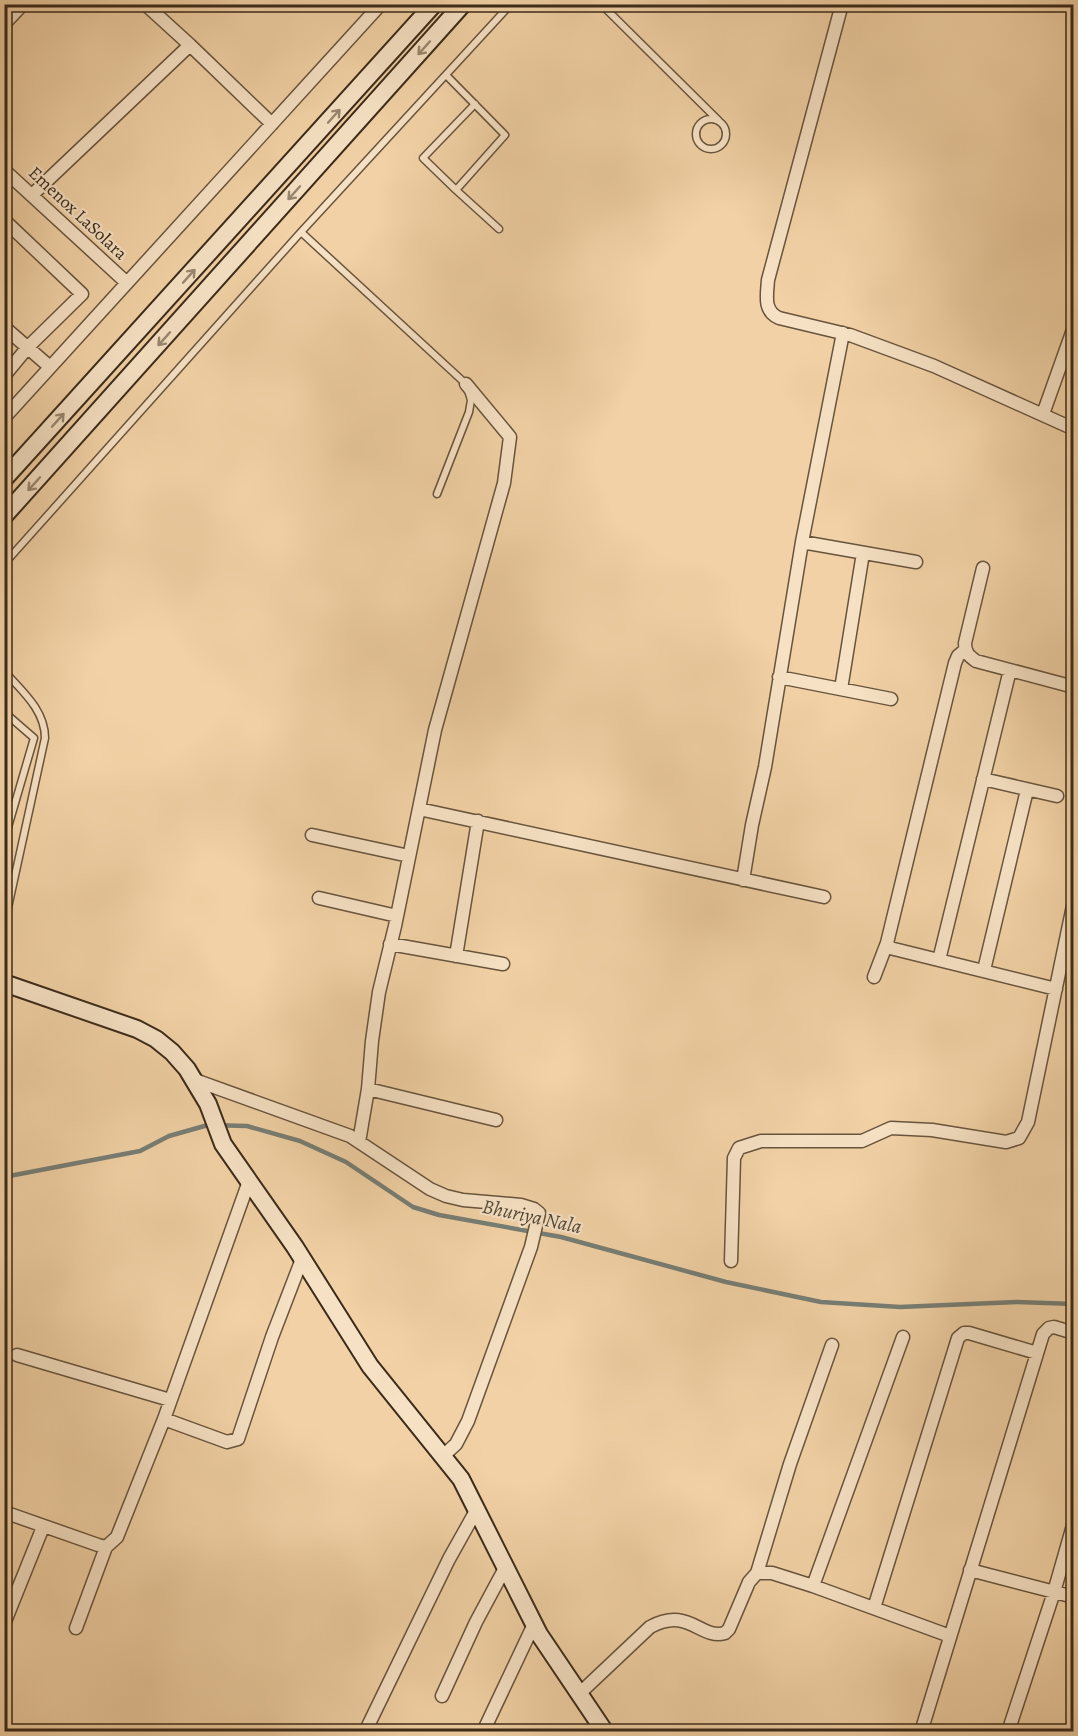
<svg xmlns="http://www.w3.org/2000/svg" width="1078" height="1736" font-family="Alegreya,serif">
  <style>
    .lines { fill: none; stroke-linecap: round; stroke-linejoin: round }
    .stream { stroke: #767e75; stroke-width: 4.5 }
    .lane-casing { stroke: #68543d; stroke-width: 9 }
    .street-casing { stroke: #68543d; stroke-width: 15 }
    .secondary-casing { stroke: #3b2b1a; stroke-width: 20 }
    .lane { stroke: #f6e1c4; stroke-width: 6 }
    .street { stroke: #f6e1c4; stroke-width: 12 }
    .secondary { stroke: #f6e1c4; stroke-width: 16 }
    .oneway { stroke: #98866f }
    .labels { text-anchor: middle; stroke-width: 4.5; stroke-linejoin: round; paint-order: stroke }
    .street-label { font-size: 18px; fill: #3b2b1a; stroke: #f6e1c4 }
    .water-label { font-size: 20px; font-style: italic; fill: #4f4738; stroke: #f6e1c4 }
  </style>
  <rect width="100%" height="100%" fill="#f1d1a5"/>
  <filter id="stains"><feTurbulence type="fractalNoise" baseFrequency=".00333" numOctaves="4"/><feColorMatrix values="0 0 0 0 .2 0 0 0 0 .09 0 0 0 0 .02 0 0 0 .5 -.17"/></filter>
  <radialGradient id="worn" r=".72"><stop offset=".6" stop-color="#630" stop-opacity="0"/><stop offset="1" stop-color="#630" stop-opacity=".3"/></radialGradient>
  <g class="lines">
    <!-- stream -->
    <path class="stream" d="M4,1177l136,-26 29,-15 39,-11 39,1 53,15 46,21 67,45 26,8 122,22 165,45 95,20 79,5 117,-5 57,2"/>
    <!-- lane casing -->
    <g class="lane-casing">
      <path id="lane" d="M601,4l118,117
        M1067,4l7,2
        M446,75l59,60 -49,55 -33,-32 52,-54
        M696 134a15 15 0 1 1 30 0a15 15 0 1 1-30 0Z
        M456,190l43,39
        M301,232l165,152 5,16 -2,12 -32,82
        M4,564l297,-332 210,-228
        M4,671c18,20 41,39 41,67l-41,188
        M4,712l30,26 -30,103"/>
    </g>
    <!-- street casing -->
    <g class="street-casing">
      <path id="street" d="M842,4l-74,276c-1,15 -5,31 11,38l71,17 84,31 140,63
        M4,24l19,-20
        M190,45l82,79
        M4,170l123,113
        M32,195l158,-150 -45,-41
        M4,220l78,74 -54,53 -24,29
        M4,327l46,40
        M1043,414l31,-87
        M4,418l377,-414
        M802,542l114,20
        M983,568l-18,75c0,10 4,13 11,18l98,26
        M965,650l-7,6 -3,7 -68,280 3,5 166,41
        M779,677l112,22
        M841,689l22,-136
        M983,779l74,17
        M419,809l405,88
        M312,835l97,21
        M743,880l9,-55 13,-58 37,-225 41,-209
        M319,898l78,18
        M390,944l113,20
        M456,956l22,-135
        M939,960l71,-290
        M984,970l43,-180
        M874,977l13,-34
        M192,1079l158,57 80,53 16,7 17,4 58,5 13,4 5,4 -8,34 -63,174 -12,23 -13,12
        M368,1089l128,31
        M359,1142l9,-53 4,-48 7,-49 16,-66 40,-196 69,-247 6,-46 -44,-53
        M731,1261l3,-103 5,-10 22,-7h101l29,-13 41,2 74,12 13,-4 9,-16 46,-221
        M17,1355l153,45
        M164,1419l63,23 11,-3 34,-102 30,-78
        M4,1512l94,33 8,2 11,-10 47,-118 85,-238
        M970,1570l104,27
        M757,1573l33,-109 42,-119
        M813,1586l90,-249
        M874,1608l84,-270 6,-5h5l68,20
        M4,1624l39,-97
        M76,1628l30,-81
        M579,1694l71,-67c39,-21 50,13 75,6l4,-4 20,-47 8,-9h15l41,13 137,50
        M442,1696l34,-74 29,-54
        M365,1732l84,-173 28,-50
        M483,1732l51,-108
        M921,1732l122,-398 6,-6 5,-1 20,6
        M1008,1732l46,-140 20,-70
        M1071,1732l3,-7"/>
    </g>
    <!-- secondary casing -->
    <g class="secondary-casing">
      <path id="secondary" d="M4,479l430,-475
        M4,516l459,-512
        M4,983l133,46 19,10 16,13 15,17 21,35 15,40 72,103 75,119 91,113 78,155 66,98"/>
    </g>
    <!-- lane -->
    <use href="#lane" class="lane"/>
    <!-- street -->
    <use href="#street" class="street"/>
    <!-- secondary -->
    <use href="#secondary" class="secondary"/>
  </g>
  <!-- one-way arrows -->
  <defs><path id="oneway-shaft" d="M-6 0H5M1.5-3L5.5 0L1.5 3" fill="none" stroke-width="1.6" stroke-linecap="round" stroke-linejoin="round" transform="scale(1.5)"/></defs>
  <g class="oneway">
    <use href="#oneway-shaft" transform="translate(424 48) rotate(132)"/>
    <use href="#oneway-shaft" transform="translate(334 116) rotate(-48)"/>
    <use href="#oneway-shaft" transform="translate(294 193) rotate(132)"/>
    <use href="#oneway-shaft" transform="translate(189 276) rotate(-48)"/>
    <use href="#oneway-shaft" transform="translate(164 339) rotate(132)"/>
    <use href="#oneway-shaft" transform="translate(58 420) rotate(-48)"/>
    <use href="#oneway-shaft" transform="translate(34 484) rotate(132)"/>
  </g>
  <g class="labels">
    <!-- street labels -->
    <g class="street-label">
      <text transform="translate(78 213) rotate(43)" y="6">Emenox LaSolara</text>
    </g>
    <!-- water labels -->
    <g class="water-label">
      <text transform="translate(532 1216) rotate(12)" y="7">Bhuriya Nala</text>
    </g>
  </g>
  <!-- margin -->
  <rect width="1078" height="1736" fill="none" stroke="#f1d1a5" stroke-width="24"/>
  <rect x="6" y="6" width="1066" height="1724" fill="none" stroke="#3b2b1a" stroke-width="3"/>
  <rect x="12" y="12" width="1054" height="1712" fill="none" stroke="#3b2b1a" stroke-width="1.5"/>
  <rect width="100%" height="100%" filter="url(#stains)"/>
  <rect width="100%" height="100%" fill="url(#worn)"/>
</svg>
